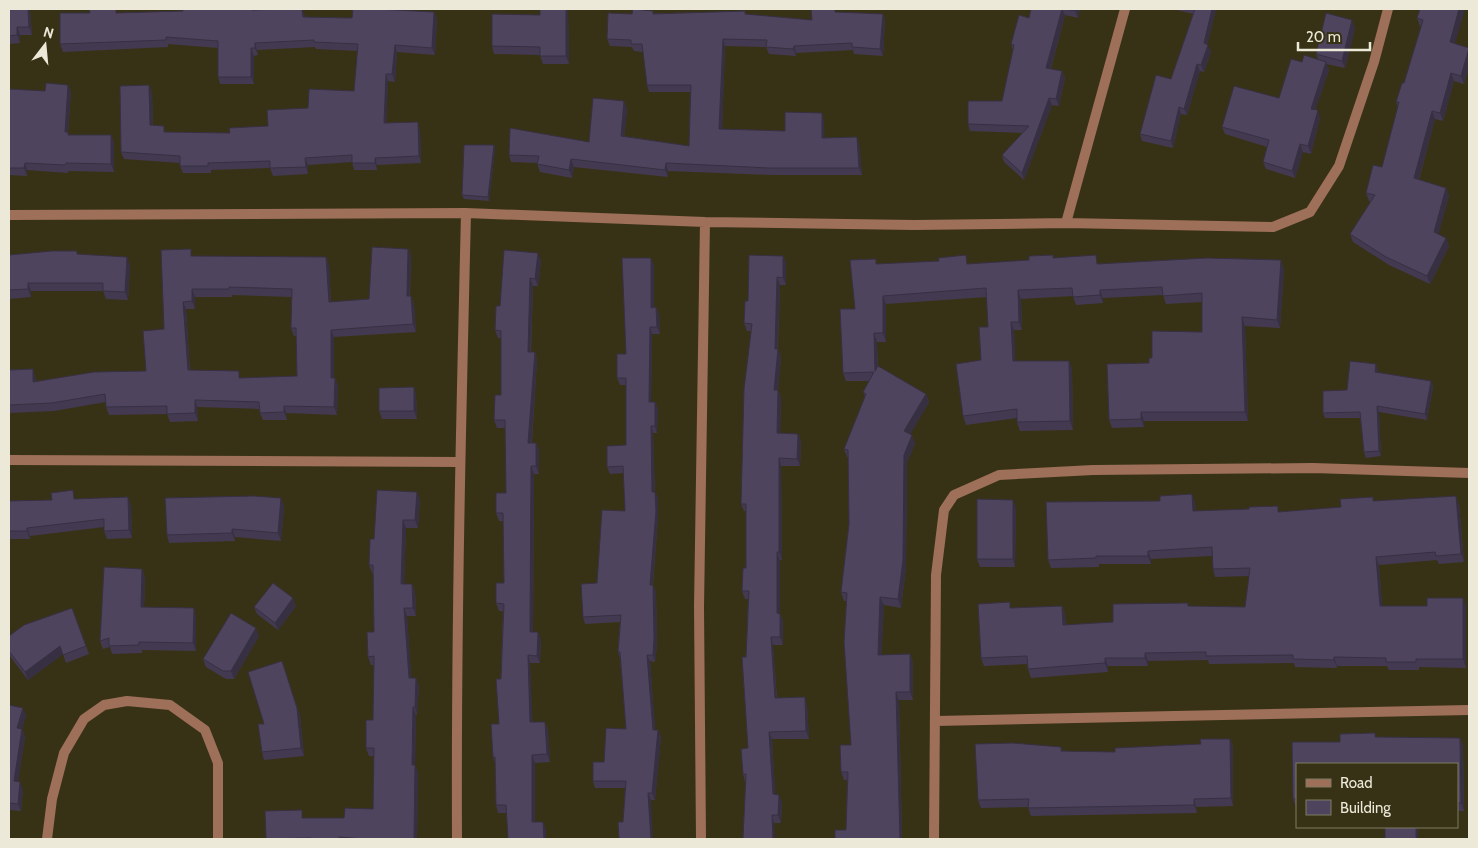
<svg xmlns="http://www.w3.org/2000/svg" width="1478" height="848" font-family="Cabin,sans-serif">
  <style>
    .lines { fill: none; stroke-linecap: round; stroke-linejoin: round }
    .street { stroke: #9e6f59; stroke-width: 10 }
    .wall { fill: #433a51; fill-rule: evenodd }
    .shaded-wall { fill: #373042 }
    .building { fill: #4e445e; stroke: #373042; fill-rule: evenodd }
  </style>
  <rect width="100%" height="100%" fill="#373215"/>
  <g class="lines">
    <!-- street -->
    <path class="street" d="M9,215l457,-2 239,9 209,3 152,-2 207,4 37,-15 29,-46 35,-104 14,-53
      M1066,223l59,-214
      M9,460l451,2
      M936,721l533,-11
      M47,839l5,-40 12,-46 20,-34 20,-14 23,-4 43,4 35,25 13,33v76
      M457,839c-1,-209 4,-417 9,-626
      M701,839l-2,-232 6,-385
      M934,839l2,-264 8,-65 10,-15 45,-20 94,-5 220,-2 156,5"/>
  </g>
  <!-- wall -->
  <path class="wall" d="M9,9h21v2l2,24h-12v8l-11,1z
    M540,9h27l1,3 1,52h-26l-3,-9 -46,-1 -2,-8 48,-31z
    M1031,9h49l-2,9 -13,-3 -14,54 11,2 3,7 -6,28 -7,-1 -28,75 -20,-18 -2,-7 21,-22 -53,-2 -2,-7 34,-23 11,-51 -2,-6 18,-26z
    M1172,9h44l-9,36 4,7 -7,20 -4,-1 -13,44 -6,-1 -8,34 -31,-7 -2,-7 31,-55 23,-65z
    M1420,9l35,35 14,4v18l-5,18 -10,-3 -11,40 -8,-2 -16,61 27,8 3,8 -11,38 8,4 3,8 -19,38 -41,-19 -36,-23 -3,-8 21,-32 -2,-1 -3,-8 16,-26 16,-60 -2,-5 8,-19 17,-56 -1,-1 -3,-8z
    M254,10l51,5v2l47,1 82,-6 3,7 -2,36 -38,-3 -2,30 -7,-1 -2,42 34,7 1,33 -44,2v5h-23l-2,-8 -44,3v9l-35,2 -3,-8 -59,2v3h-28l-3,-7v-3l-56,-4 -3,-7 28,-67 3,8 1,32 13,7 64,1 38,-7 40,-18 46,-17 4,-40 -42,-2 -1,-2 -58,3 1,5 -4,1v28h-34l-2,-7v-29l-50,-4v3l-105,5 -3,-8z
    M745,11l1,3 66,6 25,-8 46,2 2,7 -2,35 -29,-2 -1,-4 -57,3v3l-27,-2 -3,-7 -41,-1 -3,83 63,2 39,-11v18l33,-1 2,7 3,31h-90l-104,-4v6l-94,-10 -2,11 -32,-6 -3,-9 -26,-1 -2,-7 80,-13 35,-41 3,8 -3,27 65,10 1,-54h-41l-2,-7 -4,-33 -9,-1 -2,-4 -22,-1 -3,-7 25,-25z
    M1355,28l-10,40 -19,-4 3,6 -14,40 5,8 -9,36 -8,-2 -8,26 -29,-9 -3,-7 4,-15 -42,-13 -3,-7 57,-29 23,-36 16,-2 -2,-6z
    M68,85l3,7 -3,40 1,3h42l3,7v30l-46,-1v2l-41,-3v6l-18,-1v-86l36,2z
    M494,145l1,4 -6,52 -25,-2 -2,-4z
    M408,249l3,7 -1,40 4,8 2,28 -82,5v41h1l3,8 -1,29 -51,-2 1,7h-24l-3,-7v-4l-63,-2 1,14 -28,1 -3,-8 -58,1 -3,-8v-5l-52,9 -45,2v-43l24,-1 3,12 110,-10 18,-42 29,-73 133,1 3,8 2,37 38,-3zM232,295l60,2 -1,31 3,8h2l1,40 -56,2 -51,-7 -4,-62h9v-12h37z
    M78,254l52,11 -2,35 -22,-1 -3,-8h-72v6l-22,2v-44z
    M1053,255l1,3 45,6 185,5 -4,59 -35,-2 3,95h-104v6l-32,1 -3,-8 43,-62 50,-26v-30l-36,2 -3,-9 -60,3v5l-27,2 -3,-9 -52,3 1,31h-8l1,31h54l3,8 1,61 -53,1 -3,-9v-4l-51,7 -3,-9 18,-56 7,-33 -1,-30 -101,7v38h-9l1,24 48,28 3,8 -19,32 5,9 -8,20 -1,105 -5,40 -17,-3 -3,50 29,-1 3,9v37h-14l3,139h-67l11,-9 1,-50h-3l-3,-8 10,-27 -5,-144h-2l-3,-9 8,-68 -1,-67h-1l-3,-8 21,-52 -2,-5 7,-11h-24l-3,-8 35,-109h91l60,-4z
    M783,256l3,7v22h-6l-2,64 3,8 -3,33 3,8 -1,35 18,1 3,7 -1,25h-19l1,94h-2v54l3,7v24h-10l4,53 30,7 2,34h-37l3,55 7,8 -1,21h-7l-29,-41 -2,-8 5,-26 -2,-91 2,-58h-3l-3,-8 4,-23v-57h-2l-3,-7 10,-173h-4l-3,-8 4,-22z
    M541,261l-3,25h-5l-2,66h4l2,8 -5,83h4l3,7v24h-5l-1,158 8,8 -1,23h-10l2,59 16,7 2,33 -15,1v59h8l3,8 -39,-17h-9l-2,-8 -1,-42 -2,-6 6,-33 4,-113h-4l-3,-8 8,-20 -1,-62h-4l-3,-8 10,-20 -1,-65h-8l-3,-8 7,-25v-57h-3l-3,-8 5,-24z
    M654,265v43l2,-1 3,7 1,20h-8l-1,68h4l3,7 -1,24h-4l2,59 3,6v20l-5,67 3,7 1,53 -2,17 -5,-1 5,69h3l3,7 -6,63h-4l-28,22 2,-34h-30l-2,-7 11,-19 22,-33 -6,-70 -2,-7 2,-30 -35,2 -2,-7 14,-34 28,-72 -1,-38 -14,1 -3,-7 19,-22v-60h-6l-3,-7 9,-24z
    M1378,369l-1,3 54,9 2,6 -6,33 -48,-8 2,44 -15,2 -2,-6 -4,-34h-35l-2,-5 24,-23z
    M416,395l1,24h-35l-3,-8z
    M76,499l55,6 1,33 -25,1 -3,-8v-4l-74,9v3h-21v-38l43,-1z
    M420,499l-2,29h-12l-2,56h8l3,8 1,24h-9l4,62h5l3,8 -2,29h-1l-1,50 3,8 -1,66h-151l38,-21h40l29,-9 1,-53h-5l-3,-8 7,-28 1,-55h-3l-3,-8 6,-25 -1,-59h-1l-3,-8 5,-26z
    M1375,501l84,3 5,58 -25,2 -2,-4 -58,5 3,41h84v62l-47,-1v3h-30l-2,-4h-50v2l-42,-1 -1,-4 -85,1 -1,-4 -60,1v5h-40v6l-77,6 -3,-9 -1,-5 -43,2 -3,-8 31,-50 50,-2 3,8 1,11 47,-3 75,-16 57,1 4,-31 -34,1 -2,-8 -1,-13 -61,3v5h-52v3l-48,1 -3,-8 147,-58v9l86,1 60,-5z
    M284,506l-3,35 -46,-4v4l-66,2 -2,-8z
    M1016,508l-1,59h-35l-3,-8z
    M142,569l3,8 -1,30 52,9v35l-54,-1v3l-30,1 -2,-7 -7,2 -3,-8z
    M296,606l-18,24 -21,-16 -3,-7z
    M9,636l77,10 3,8 -23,9 -3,-9 -35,26 -19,-25z
    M259,636l-25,43h-8l-20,-12 -3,-8z
    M282,661l18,55 4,40 -40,4 -2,-8 2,-28z
    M9,705l17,10 -4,14 3,8 -7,44 5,8 -2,22 -11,-1 -1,29z
    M1375,733l1,4 84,1 3,8 1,65h-7v-47h-160v43h-1l-3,-8 -1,-57h48v-8z
    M1230,739l3,8v59l-37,1 1,6 -166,3 -3,-9 -47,1 -3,-8 83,-53 2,5h52l86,-8z"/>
  <!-- shaded-wall -->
  <path class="shaded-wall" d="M28,9h2v2l2,24 -3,-8z
    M302,9l3,6v9l-2,-7z
    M566,9h1l1,3 1,52 -3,-8z
    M1062,9l3,6 -16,60 -3,-7z
    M1076,9h4l-2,9 -3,-7z
    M1212,9h4l-10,41 -2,-7z
    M1459,9h6l-12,41 -3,-8z
    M434,12l3,7 -2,36 -3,-7z
    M883,14l2,7 -2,35 -3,-7z
    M1352,20l3,8 -10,40 -3,-7z
    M17,27l3,8v8l-3,-8z
    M723,39l2,7 -3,91 -3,-8z
    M255,43l2,7 1,5 -3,-7z
    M395,45l2,7 -2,30 -3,-8z
    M1208,45l3,7 -7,20 -3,-7z
    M794,46l2,7v3l-3,-7z
    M251,48l3,8v28l-3,-7z
    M1469,49v17l-5,18 -3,-8z
    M1326,62l3,8 -16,46 -2,-7z
    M1197,64l3,7 -13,44 -3,-6z
    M1062,71l3,7 -6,28 -3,-7z
    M1451,73l3,8 -11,40 -3,-8z
    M386,74l2,7 -2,49 -2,-7z
    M68,85l3,7 -3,40 3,8 -6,-8z
    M149,85l3,8 1,39 -3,-7z
    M1049,98l3,7 -28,75 -2,-7z
    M624,101l3,8 -3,34 -3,-7z
    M1179,107l2,7 -8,34 -2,-7z
    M1318,110l2,8 -9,36 -3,-8z
    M1432,111l3,8 -18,67 -3,-8z
    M822,113l2,7 1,26 -3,-8z
    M418,122l2,8 1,33 -2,-7z
    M111,135l3,7v30l-3,-8z
    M857,137l2,7 3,31 -3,-7z
    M1300,144l3,8 -8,26 -3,-7z
    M494,145l1,4 -6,52 -1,-4z
    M305,158l3,7v9l-2,-7z
    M375,158l2,7v5l-2,-7z
    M571,159l3,8 -2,11 -3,-8z
    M25,163l2,7v6l-3,-8z
    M666,163l2,8v6l-3,-7z
    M1446,188l3,8 -12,44 -3,-8z
    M1446,238l3,8 -19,38 -3,-8z
    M408,249l3,7 -2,48 -2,-8z
    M538,253l3,8 -3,25 -3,-7z
    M783,256l3,7v22l-3,-7z
    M127,257l3,8 -2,35 -3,-8z
    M326,257l3,8 2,45 -2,-8z
    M651,258l3,7v50l-3,-7z
    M1281,260l3,9 -4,59 -3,-8z
    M777,277l3,8 -3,72 -2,-8z
    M530,278l3,8 -3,74 -2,-8z
    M28,283l3,8v6l-3,-8z
    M192,289l3,8v12l-3,-8z
    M1018,290l3,9 1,31 -3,-8z
    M1100,290l3,8v5l-3,-8z
    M411,296l3,8 2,28 -3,-8z
    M883,296l3,8v38l-3,-9z
    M183,302l3,7 4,69 -2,-8z
    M656,307l3,7 1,20 -3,-7z
    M1242,317l3,9 3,95 -3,-9z
    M1011,322l3,8 2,40 -3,-9z
    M650,327l2,7 -1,75 -2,-7z
    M331,330l3,7v49l-3,-8z
    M874,333l3,9 1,37 -3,-8z
    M778,349l3,8 -4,41 -3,-8z
    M535,352l2,8 -6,91 -3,-8z
    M1069,361l3,8 1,61 -3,-9z
    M1376,364l2,5 -1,8 -2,-5z
    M33,369l2,8 1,13 -3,-8z
    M335,378l3,8 -1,29 -3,-8z
    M1431,381l2,6 -6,33 -2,-6z
    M414,387l2,8 1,24 -3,-8z
    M778,390l3,8 -1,42 -3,-7z
    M926,394l3,8 -22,38 -3,-9z
    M195,400l2,7 1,14 -3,-8z
    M655,402l3,7 -1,24 -2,-7z
    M284,406l2,7 1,7 -3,-8z
    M1377,406l2,6 2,44 -2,-5z
    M1141,412l3,9v6l-3,-8z
    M651,426l2,7 2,65 -3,-6z
    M798,434l3,7 -1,25 -3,-7z
    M912,435l3,8 -8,20 -1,105 -5,40 -3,-9 6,-144z
    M536,443l3,7v24l-3,-8z
    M779,458l2,8 1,94 -3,-8z
    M531,466l3,8 -1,166 -3,-8z
    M417,492l3,7 -2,29 -3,-8z
    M655,492l3,6v20l-6,74 -2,-7z
    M1192,494l3,8 1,17 -3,-8z
    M1456,496l3,8 5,58 -3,-8z
    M128,497l3,8 1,33 -3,-8z
    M281,498l3,8 -3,35 -3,-8z
    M1013,500l3,8 -1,59 -2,-8z
    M403,520l3,8 -2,64 -3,-8z
    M27,528l3,8v3l-3,-8z
    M232,529l3,8v4l-3,-8z
    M1148,551l3,8v5l-3,-8z
    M777,552l3,8v61l-3,-8z
    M1376,557l3,8 4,50 -3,-9z
    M142,569l3,8 -1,38 -3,-8z
    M412,584l3,8 1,24 -3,-8z
    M653,585l3,7 1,53 -2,17 -2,-7z
    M880,597l4,8 -3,58 -3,-8z
    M293,598l3,8 -18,24 -3,-7z
    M1463,598l3,8v62l-3,-9z
    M1062,606l3,8 1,20 -3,-9z
    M194,608l2,8v35l-3,-8z
    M404,608l3,8 5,70 -3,-8z
    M780,614l3,7v24l-3,-8z
    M256,628l3,8 -25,43 -3,-8z
    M538,632l3,8 -1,23 -3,-7z
    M771,637l2,8 4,61 -2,-8z
    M60,646l3,8 -35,26 -3,-8z
    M1145,653l3,8v5l-3,-8z
    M910,654l3,9v37l-3,-8z
    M528,655l2,8 3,67 -3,-8z
    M647,655l3,6 6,76 -3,-7z
    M1334,657l3,9v2l-3,-8z
    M1105,658l3,8v6l-3,-9z
    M282,661l18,55 4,40 -3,-8z
    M416,678l3,8 -2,29 -2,-8z
    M896,692l3,8 3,139h-2z
    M805,697l2,8 2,34 -3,-8z
    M413,707l3,8 -1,58 -3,-8z
    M23,708l3,7 -6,21 -3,-8z
    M545,722l3,7 2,33 -3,-8z
    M22,729l3,8 -8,52 -3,-8z
    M658,730l3,7 -6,63 -3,-7z
    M769,732l3,7 4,63 -3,-8z
    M1460,738l3,8 1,65 -3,-8z
    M1230,739l3,8v59l-2,-8z
    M532,755l3,8v67l-3,-8z
    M415,765l3,8 -1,66h-3z
    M20,782l3,7 -2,22 -3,-7z
    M648,793l3,7 2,39h-2z
    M779,795l3,7 -1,21 -3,-8z
    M1194,799l2,8 1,6 -3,-8z
    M9,806l1,4 -1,29z
    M772,815l2,8 1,16h-2z
    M543,822l3,8v9h-2z
    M1416,827h2v12h-2z"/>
  <!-- building -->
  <path class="building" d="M9,9h19l1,18h-12v8l-8,1z
    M89,9h27v4l67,-2v-2h69v1l28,-1h22l1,8 49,1 1,-9h24l57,3 -2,36 -37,-3 -3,29h-6l-2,49 34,-1 1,34 -44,2v5h-23v-8l-47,3 1,9 -36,1v-7l-62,2v3h-28v-10l-59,-4 -1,-66 29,-1 1,40 14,1v6l66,1 -1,-5 39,-2 -1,-16 41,-2 1,-19 45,2 4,-47 -44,-2v-2l-59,3v5h-4v29h-33v-36l-52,-4v3l-106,4v-31h30z
    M540,9h26v47h-26v-9l-48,-1v-32l48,1z
    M633,9l20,2v3l92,-3v3l67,6 -1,-11h24v3l48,2 -3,35 -28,-2v-4l-58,3 -1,3 -27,-2 1,-7 -44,-1 -4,90 66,2v-19l37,1v25l35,-1 2,31h-90l-103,-5 -1,7 -94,-11 -2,11 -32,-6 2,-8 -30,-1 1,-27 79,14 4,-44 31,3 -3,35 68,10 2,-61h-44l-5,-41h-11v-4l-24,-1 1,-26 24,1z
    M1031,9h31l-16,59 16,3 -6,28 -7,-1 -27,75 -20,-18 27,-29 -61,-2v-23h34l12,-56 -3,-1 8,-29 10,3z
    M1065,9h11l-1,2z
    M1195,9h17l-8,34 4,2 -7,20 -4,-1 -13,45 -5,-2 -8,34 -31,-7 16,-59 15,4z
    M1420,9h39l-9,33 19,6 -8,28 -10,-3 -11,40 -8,-2 -18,67 32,10 -12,44 12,6 -19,38 -41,-19 -36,-23 25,-39 -9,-2 7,-28 9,2 17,-65h-3l6,-19h2l19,-63 -6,-2z
    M1326,13l26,7 -10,41 -26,-7z
    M1304,55l22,7 -15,47 7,1 -10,36 -8,-2 -8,27 -29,-9 6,-22 -47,-13 12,-41 45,12 12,-39 11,3z
    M46,83l22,2 -3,47h3v3h43v29l-45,-1 -1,2 -40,-2 -1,5h-15v-79l36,2z
    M464,145h30l-6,52 -26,-2z
    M372,247l36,2 -1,47h4l2,28 -82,6v48h4l-1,29 -50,-1v6l-24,1 -1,-11 -64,-2v13l-28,1v-8l-61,1 -1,-13 -53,9 -43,2v-35l24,-1v13l61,-10 52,-1 -3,-40 21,-2 -3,-79 30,-1v7l135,1 3,45 40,-3zM229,287l63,2 -1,39h5l1,48 -58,2v-7l-51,-1 -5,-68 9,-1v-12h37z
    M504,250l34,3 -3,26 -5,-1 -2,74h7l-7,91h8v23h-5l-1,166h8l-1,24 -9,-1 2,67h15l2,32 -15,1v67h11l1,17h-36l-2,-34h-10l-1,-48h-2l-2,-33h8l-3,-45h5l3,-75 -8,-1v-20h8l-1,-70h-7v-20h10l-1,-73h-11l1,-25h6v-64l-6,-1 1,-24h4z
    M52,251h25v3l50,3 -2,35 -22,-1v-8h-75v6l-19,1v-35z
    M749,255l34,1v22l-6,-1 -2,72h3l-4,41h4l-1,43 21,1 -1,25 -18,-1v94h-2v61l3,1v23h-9l4,61 30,-1 1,34 -37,1 4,62 6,1 -1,20h-6l1,24h-30v-1l3,-64h-3l-2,-25 7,-1 -6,-91h4l3,-66h-7l1,-23h3v-64h-5l3,-115 8,-65 -8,-1 1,-22h3z
    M966,255l1,9 62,-4v-4l24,-1v3l43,-3 1,9 110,-6 74,2 -4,60 -35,-3 3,95h-104v7l-32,1 -2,-56 42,-1v-5h3v-27l50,1v-39l-39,3 -1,-9 -62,3v5l-27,2 -1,-9 -54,2 1,32h-8l2,39h56l1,60 -53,1v-13l-54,7 -7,-52 25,-4 -2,-33h9l-2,-39 -103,8v37h-9l1,38 3,-5 48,28 -22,37 8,4 -8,20 -1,105 -5,39 -18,-2 -2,58 32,-1v38h-14l4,147h-65v-9h11l2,-58h-7l-1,-27h11l-7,-103 3,-49 -6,-1 8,-68 -1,-74 -4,-1 22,-55 -3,-2 11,-20 -31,1 -3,-64h15l-5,-49 26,-1v5l63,-3 -1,-3z
    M622,258h29v50l5,-1 1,20h-7l-1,75h6v24h-4l1,66h3l1,19 -6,74h3l1,53 -1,17h-6l6,75h5l-6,63h-4l3,46h-32l-1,-17h5l3,-41h-33v-19h11l2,-34 20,1 -6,-77h-2l3,-37 -38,2 -2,-33 16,-1 5,-73 23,1 -2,-45 -16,1v-21l19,-1v-67h-9v-24h9z
    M1350,361l26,3 -1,8 56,9 -6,33 -48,-8 2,45 -15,1 -4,-40 -37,1v-22l24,-1z
    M414,387v24h-35v-23z
    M73,490l1,9 54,-2 1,33 -25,1v-12l-77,9v3h-18v-30l43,-1 -1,-7z
    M377,490l40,2 -2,28h-12l-2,64h11l1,24h-9l5,70h7l-1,29h-2l-1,58h3l-1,74h-51l-24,-2v2h-28v-1l-45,1 -1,-28 37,-1v8h42l1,-10 28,1 1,-61h-8v-28h7l1,-64 -6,1 -1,-25h7l-1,-67h-4l1,-26h4z
    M1192,494l1,17 56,-2v-2l29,-1v6l63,-5 -1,-8 33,-2v4l83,-5 5,58 -25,2 -1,-4 -59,5 4,49h47v-8h36v61h-47v3h-30v-4l-52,-1v3l-41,-1v-4l-87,1v-4l-61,1v5h-40v5l-77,6 -1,-13 -46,2 -3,-54 32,-2v6l52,-2 1,19 50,-3v-18l75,-1v3l57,1 5,-39 -37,1 -1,-22 -64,4v5h-52v2l-48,2 -2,-58 114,-1v-5z
    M254,496l27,2 -3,35 -46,-4v4l-65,2 -2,-37z
    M977,499l36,1v59h-36z
    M104,567l38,2 -1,38 53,1 -1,35 -54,-1v3l-30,1v-8l-9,3z
    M273,583l20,15 -18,25 -21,-16z
    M72,608l14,38 -23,9 -3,-9 -35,26 -16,-21v-15l15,-11z
    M231,613l25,15 -25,43h-8l-20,-12z
    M282,661l15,47 4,40 -39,4 -4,-28h6l-16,-52z
    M9,705l14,3 -6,20 5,1 -8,52 6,1 -2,22 -9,-1z
    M1375,733v4l85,1 1,65h-4v-39h-160v35h-4l-1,-57h48v-8z
    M1200,739h30l1,59 -37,1v6l-166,3 1,-9 -51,1 -3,-56 38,-1 48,4v4l54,1v-4l86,-4z
    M1385,827h31v12h-31z"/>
  <!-- border -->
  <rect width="1478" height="848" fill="none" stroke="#ece9d8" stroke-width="20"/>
  <!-- legend -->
  <rect x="1296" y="763" width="162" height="65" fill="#373215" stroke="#7f7b63"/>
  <rect x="1306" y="779" width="25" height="8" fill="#9e6f59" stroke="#7f7b63"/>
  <text x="1340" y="788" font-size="15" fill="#ece9d8">Road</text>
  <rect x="1306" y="800" width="25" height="15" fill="#4e445e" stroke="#7f7b63"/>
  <text x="1340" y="813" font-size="15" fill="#ece9d8">Building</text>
  <!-- north arrow -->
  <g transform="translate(45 45) rotate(16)" stroke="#373215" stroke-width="4" paint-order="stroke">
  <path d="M0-4L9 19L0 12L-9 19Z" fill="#ece9d8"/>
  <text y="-8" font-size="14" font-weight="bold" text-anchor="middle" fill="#ece9d8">N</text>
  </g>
  <!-- scale -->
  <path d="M1298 42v8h72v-8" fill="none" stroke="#ece9d8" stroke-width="2.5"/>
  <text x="1306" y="42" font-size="15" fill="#ece9d8" stroke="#373215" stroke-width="4" paint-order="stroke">20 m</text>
</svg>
